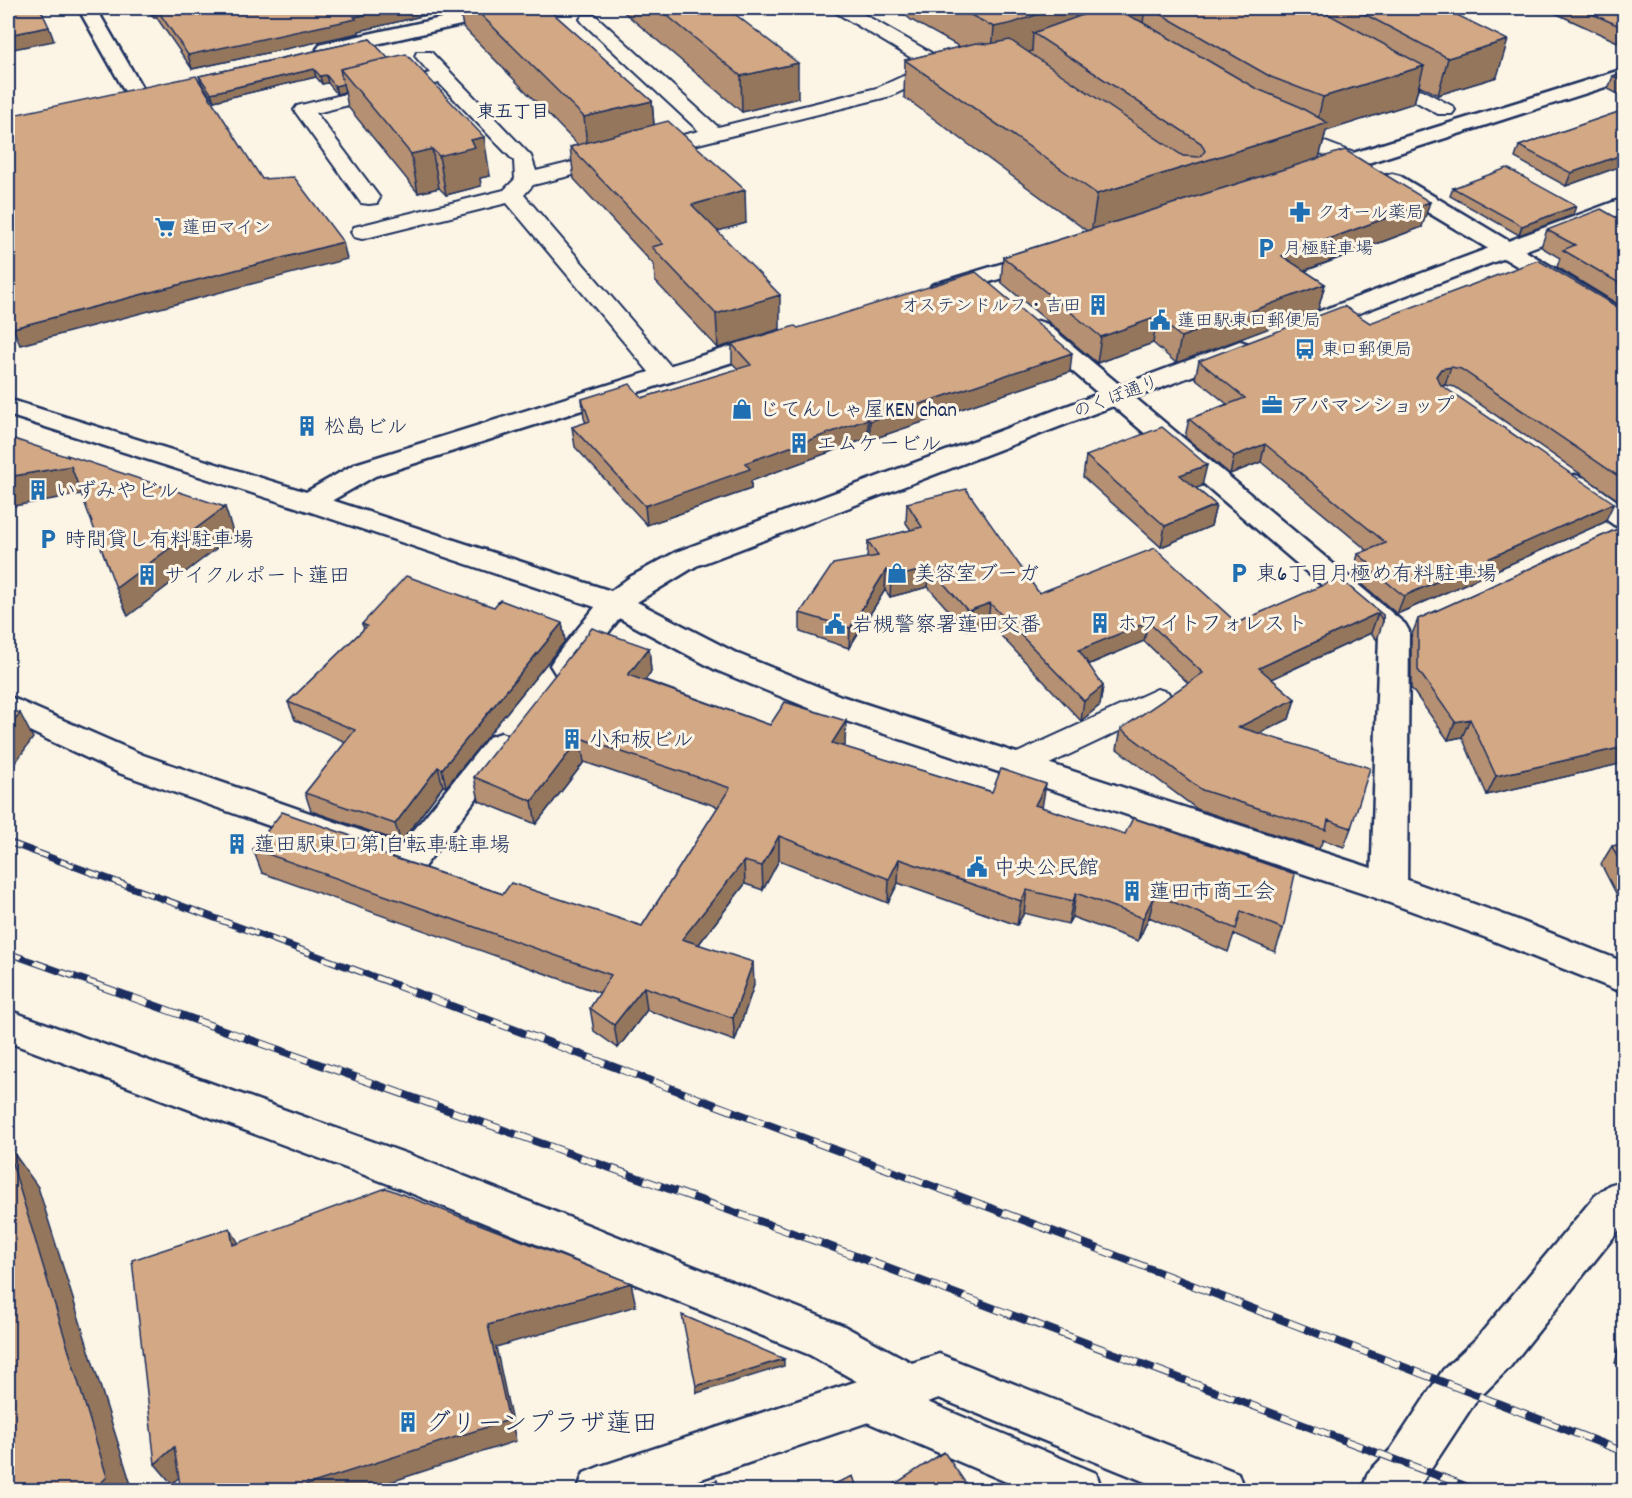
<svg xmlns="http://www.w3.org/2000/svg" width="1632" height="1498" font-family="Dekko,'Klee One',sans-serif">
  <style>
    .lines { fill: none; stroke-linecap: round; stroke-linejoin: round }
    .lane-casing { stroke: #1b2f5e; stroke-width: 4 }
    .street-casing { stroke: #1b2f5e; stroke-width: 5 }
    .secondary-casing { stroke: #1b2f5e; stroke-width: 5 }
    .lane { fill: #fcf5e5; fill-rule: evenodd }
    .street { fill: #fcf5e5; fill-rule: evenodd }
    .secondary { fill: #fcf5e5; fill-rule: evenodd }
    .rail-far1-casing { stroke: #1b2f5e; stroke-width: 7 }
    .rail-casing { stroke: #1b2f5e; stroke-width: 8 }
    .rail-far1 { stroke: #fcf5e5; stroke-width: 4.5; stroke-dasharray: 14; stroke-linecap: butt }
    .rail { stroke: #fcf5e5; stroke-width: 6; stroke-dasharray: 17; stroke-linecap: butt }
    .wall { fill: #b59072; stroke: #1b2f5e; stroke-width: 1.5 }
    .shaded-wall { fill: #94765d; stroke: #1b2f5e; stroke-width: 1.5 }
    .building { fill: #d3a885; stroke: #1b2f5e; stroke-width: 1.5 }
    .labels { text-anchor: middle; stroke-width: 6; stroke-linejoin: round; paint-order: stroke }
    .far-neighbourhood-label { font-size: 18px; font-weight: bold; fill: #1b2f5e; stroke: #fcf5e5 }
    .far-poi-label { font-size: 18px; fill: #1b2f5e; stroke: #fcf5e5; text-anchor: start }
    .far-street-label { font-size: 18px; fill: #1b2f5e; stroke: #fcf5e5 }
    .poi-label { font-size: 21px; fill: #1b2f5e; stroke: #fcf5e5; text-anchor: start }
    .near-poi-label { font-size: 26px; fill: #1b2f5e; stroke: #fcf5e5; text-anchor: start }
  </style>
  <rect width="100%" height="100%" fill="#fcf5e5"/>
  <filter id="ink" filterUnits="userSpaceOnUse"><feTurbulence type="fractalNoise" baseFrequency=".0167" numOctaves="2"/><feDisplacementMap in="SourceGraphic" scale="12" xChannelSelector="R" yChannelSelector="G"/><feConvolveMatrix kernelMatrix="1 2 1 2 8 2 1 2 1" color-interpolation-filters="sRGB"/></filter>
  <g filter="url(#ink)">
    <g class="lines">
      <!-- lane casing -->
      <g class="lane-casing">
        <path id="lane" d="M832,8h21l94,54 15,4 3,4 -3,4 -7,2 -13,-4 -51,24 -358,89 -9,10 149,174 3,5 -3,5 -9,2 -9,-2 -148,-176 -145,36 -8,-2 -3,-5 3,-5 150,-37 11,-11 -1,-18 -75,-78 -123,30 64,85 -3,5 -8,1 -8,-1 -67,-93 3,-4 133,-33 -15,-17 2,-4h14l100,104 5,15 163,-40 -116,-108 -3,-4 3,-4h12l123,112 159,-39 48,-22 -90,-54z
          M1379,67l73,39 3,4 -3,4h-14l-66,-37 -3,-4 3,-4z
          M1283,126l79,30 3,4 -3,4 -7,2 -7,-2 -72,-28 -3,-4 3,-4z
          M1157,689l11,3 4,8 -4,8 -140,66 -11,4 -11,-4 -5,-8 5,-8z"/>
      </g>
      <!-- street casing -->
      <g class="street-casing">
        <path id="street" d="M78,8h18l48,83 -3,4 -7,2 -7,-2z
          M487,8h32l-2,4 -7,2 -183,41 -7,-2 -3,-4 3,-4 7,-2z
          M1624,69v12l-300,96 -8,2 -8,-2 -3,-5 3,-5z
          M1392,174l8,2 224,134v17l-9,-2 -231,-139 -3,-5 3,-5z
          M1043,251l8,2 4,5 -4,5 -110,34 -9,-2 -3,-5 3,-5z
          M1038,321l9,3 358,300 4,7 -2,257 -5,10 -13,4 -13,-4 -5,-10 8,-254 -350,-300 -4,-5 4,-5z
          M774,333l9,3 4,5 -4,5 -408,130 -56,32 -10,3 -10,-3 -4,-6 4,-6 56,-32z
          M1575,475l10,3 39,28v22l-10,-3 -49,-35 -4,-6 4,-6z
          M615,593l11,3 4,7 -4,7 -49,63 -11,3 -11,-3 -5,-8 5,-8 49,-61z
          M8,696l135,59 259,90 87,-108 12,-4 12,4 4,8 -96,126 -12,4 -290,-102 -111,-52z
          M8,1010l405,146 429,169 83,45 7,16 -7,15 171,72 6,17h-77l-172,-74 -7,-16 7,-16 5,-2 -48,-27 -424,-172 -378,-141z"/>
      </g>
      <!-- secondary casing -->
      <g class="secondary-casing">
        <path id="secondary" d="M1624,198v15l-310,117 -9,2 -9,-2 -3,-5 3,-5z
          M1240,341l9,3 4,5 -4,5 -553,212 -59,36 101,52 103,42 561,182 108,39 114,45v31l-140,-56 -108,-39 -557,-186 -103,-42 -112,-60 -305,-102 -291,-93v-16l311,97 292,95 19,-14 46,-25z
          M1624,1180v44l-115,144 -34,34 -52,79 -7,9h-54l6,-17 23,-24 52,-79 34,-32 118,-142 14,-11z
          M939,1354l299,119 6,17h-79l-226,-92 -270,92h-92l7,-17 17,-7z"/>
      </g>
      <!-- lane -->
      <use href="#lane" class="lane"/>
      <!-- street -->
      <use href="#street" class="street"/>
      <!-- secondary -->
      <use href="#secondary" class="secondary"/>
      <!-- rail-far1 casing -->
      <g class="rail-far1-casing">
        <path id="rail-far1" d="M8,842l394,145
          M8,953l96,34"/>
      </g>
      <!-- rail casing -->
      <g class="rail-casing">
        <path id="rail" d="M100,986l729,260 647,244
          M398,986l649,243 577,223"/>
      </g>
      <!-- rail-far1 -->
      <use href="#rail-far1" class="rail-far1"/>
      <!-- rail -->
      <use href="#rail" class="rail"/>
    </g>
    <!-- wall -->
    <path class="wall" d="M145,8h402l105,93 2,24 92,98 -29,8 63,98 -62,19 -63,-67 -1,-16 -80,-86 -4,-32 8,-2 -115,-118 -3,-16 -10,3 -3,-4 -88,21v2l-167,36 -35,-51h-3z
      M619,8h108l71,90 -56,14z
      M897,8h546l54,69 -59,18 -19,-10 -5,18 -88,28 -7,27 103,69 -117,44 20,13 -7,26 -142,53 -23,-20 -56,20 -96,-81 2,-25 84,-26 -183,-134 1,-37 55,-13 -49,-27z
      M1557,8h67v37l-69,-32z
      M370,39l120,137 -10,2 1,8 -35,9 -7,-7 -21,5 -70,-86 -3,-15 -8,2 -9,-11 -6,1 -6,-7 -102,24 -12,-17 -3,-8z
      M1624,72v25l-16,-8 5,-13z
      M1624,110v55l-58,21 -51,-28 4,-12z
      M1453,188l120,27 -54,20 -69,-39z
      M1624,222v86l-67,-41 3,-9 -19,-11 6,-17z
      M1621,309l3,1v194l-169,-117 -10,-2 -3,1 163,136 -208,92 -35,-30 1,-3 -10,-8 5,-19 10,-3 -107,-89 -31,12 -45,-37 4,-18 38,-15 -32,-26 4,-17 171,-38z
      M798,328l272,44 -200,68 -2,-2 -117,43v8l-104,36 -72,-78 -3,-20 14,-4 -2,-5 -2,-19 60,-1 96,-29 -6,-6v-19z
      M1086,456l116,30 -6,2 20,17 -5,21 -50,21 -78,-70z
      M907,503l132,90 198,30 102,-45 44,37v6l-6,19 -6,-7 -99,46 23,20 -6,20 -29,14 91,95 -7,19 -21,-7 -4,9 -122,-40 -80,-60 4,-20 67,-46 -44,-42 -56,24 15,21 -3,19 -19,16 -93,-99 -22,8 -38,-43 -38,10 -5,-7 -36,58 -49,-16v-19l67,-55 1,-17 43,-11 -5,-7z
      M1624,526v237l-137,32 -25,-58 -14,3 -37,-52v-51l7,-18z
      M494,607l68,16 3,18 -119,146 -3,-1 -42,56 -90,-31 -6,-18 41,-51 -51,-22 -7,-18 76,-73 -2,-5z
      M649,648l2,24 -6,8 125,45 75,20 -1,2 198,60 241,122 -8,23 -41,-18 -6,18 -79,-35 -11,24 -66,-24 -4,7 -44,-11 -7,12 -119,-42 -10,20 -109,-43 -16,30 -18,-6 -46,60 55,41 -19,56 -88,-31 -29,38 -24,-17 -4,-23 10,-15 -338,-120 -9,-24 121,-5 3,8 126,42 139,32 76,-119 -134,-45 -48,62 -57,-23 -5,-24z
      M1624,844v65l-23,-45 11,-18z
      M1624,1330v36l-9,-3z"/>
    <!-- shaded-wall -->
    <path class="shaded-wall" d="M151,8h3l3,10h-3z
      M395,8h52v2l-88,21v2l-167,36 -4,-14z
      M449,8h11v3l-10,3z
      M1056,8h21l-4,28 -40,-3 -1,18 -23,9 -18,4 3,-37z
      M1119,8h26l-2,15 -27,9z
      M49,27l5,14 -46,9v-15z
      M1508,40l-11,37 -59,18 10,-37z
      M798,63v35l-56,14 -1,-36z
      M1424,66l-10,37 -88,28 -8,31 -227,72 6,-40 219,-67 7,-30z
      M314,69l2,8 -102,24 -3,-8z
      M326,75l2,8 -6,1 -2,-8z
      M343,84l2,8 -8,2 -2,-8z
      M652,101l3,38 -67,17 -4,-39z
      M484,137l6,39 -10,2 1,8 -35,9 -7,-39 32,-16z
      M432,149l7,39 -21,5 -7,-39z
      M1624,154v11l-58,21 5,-13z
      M745,190l1,33 -52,15 -2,-33z
      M1430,202l-8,25 -146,54 6,-25z
      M1576,206l-3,9 -54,20 3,-9z
      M343,242l4,17 -327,86 -7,-17z
      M1325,284l-7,26 -142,53 5,-26z
      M780,295v34l-62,19 -2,-34z
      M1157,317l-4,26 -56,20 4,-26z
      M1072,353l-2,19 -200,68v-19z
      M1451,367l-6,18 -9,2v-11l5,-7z
      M868,419v19l-117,43v8l-104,36 -2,-19 100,-43z
      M1265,444l-4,18 -31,12 4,-18z
      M1207,465l-5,21 -26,10 4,-21z
      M71,466l11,28 -74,13v-30z
      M1614,503l-9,19 -208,92 7,-18z
      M1216,505l-5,21 -50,21 4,-21z
      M225,507l9,28 -106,81 -12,-28z
      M930,568l-2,19 -38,10 1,-19z
      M886,570l-1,20 -36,58 1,-20z
      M990,603l-2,19 -22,8 2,-19z
      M1378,613l-7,20 -117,54 5,-19z
      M1148,622l-4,19 -69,29 4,-20z
      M562,623l3,18 -119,146 -4,-18z
      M649,648l2,24 -20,27 -3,-24z
      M1103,686l-3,19 -19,16 3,-20z
      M1295,699l-6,20 -56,27 6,-19z
      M20,713l13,25 -25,35v-43z
      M1470,719l-8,18 -14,3 7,-18z
      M846,721l-1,24 -13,22v-24z
      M580,738l4,24 -48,62 -4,-23z
      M1624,747v16l-137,32 9,-19z
      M438,767l5,19 -42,56 -6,-18z
      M1046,784l-4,24 -7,-3z
      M779,836v24l-16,30 -1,-24z
      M374,844l8,24 -12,-18z
      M899,859l-1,24 -10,20 1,-24z
      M744,861l1,23 -60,78 -3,-23z
      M1027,890l-3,23 -7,12 4,-24z
      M1076,893l-4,24 -4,7 5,-23z
      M1155,894l-6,23 -11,24 5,-23z
      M753,962l1,23 -19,56 -2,-23z
      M644,987l3,23 -29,38 -4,-23z
      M8,1145l30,42 95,304h-41l-84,-341z
      M230,1228l13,23 -10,-6z
      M631,1283l5,23 -140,41 20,94 -153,50h-75l200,-166z
      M784,1359v7l-87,27 -1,-7z
      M174,1447l16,20 -18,17 -17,-20z"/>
    <!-- building -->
    <path class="building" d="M8,8h32l9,19 -41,8z
      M156,8h239l-41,9 2,2 -168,36z
      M474,8h73l105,93 -68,16z
      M658,8h69l71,55 -57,13z
      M957,8h99l-43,15 -19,4z
      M1102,8l14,2 24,11 115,67 41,17 32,18 -231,71 -192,-134 71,-17 13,1 21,-4 173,116 17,1 5,-6 -4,-8 -168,-110z
      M1150,8h167l107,58 -101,31 -52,-20z
      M1353,8h90l65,32 -60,18z
      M1579,8h45v20z
      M370,39l18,19 -48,11 3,15 -8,2 -9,-11 -6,1 -6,-7 -103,24 -12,-17z
      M406,54l78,83 -13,3 4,7 -36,9 -7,-7 -21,5 -71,-85z
      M1624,72v10l-11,-6z
      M196,76l66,103 32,-2 49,65 -330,86 -5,-15v-197z
      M1624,110v44l-53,19 -52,-27z
      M668,121l77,69 -53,15 88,90 -64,19 -64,-67 11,-3 -93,-97z
      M1345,150l85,52 -148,54 43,28 -144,53 -24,-20 -56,20 -98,-80z
      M1507,168l69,38 -54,20 -69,-38z
      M1601,209l23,13v64l-61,-36 12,-5 -28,-15z
      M1538,260l83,49 3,1v170l-163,-111 -10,-2 -10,2 -5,7 5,9 173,118 -210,93 -37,-30 4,-1 -13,-11 28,-11 -121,-99 -31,12 -45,-37 56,-21 -46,-37 145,-55 26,17z
      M976,272l96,81 -202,68 -2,-2 -123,44 5,6 -105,37 -73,-79 18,-6 -8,-22 48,-15 12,14 109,-33 -19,-21 63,-18 3,2z
      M1162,427l45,38 -27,10 36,30 -51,21 -79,-70z
      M8,437l60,20 -1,-2 158,52 -109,81 -45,-122 -63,11z
      M966,489l73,104 116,-45 82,75 102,-45 44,37v6l-5,-8 -119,55 36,31 -56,28 131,41 -19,60 -23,-8 -2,10 -124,-40 -81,-61 82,-56 -55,-51 -69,28 24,36 -19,15 -94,-98 -22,8 -38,-43 -39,10 -5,-8 -36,58 -50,-15 33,-49 45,-8 -10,-15 54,-14 -15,-24z
      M1624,526v221l-128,29 -26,-57 -15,3 -37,-52v-51z
      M406,576l88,31 6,-7 62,23 -120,146 -4,-2 -43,57 -90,-31 50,-63 -67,-28 79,-76 -5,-2z
      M592,628l57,20 -21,27 142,50 15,-23 61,19 -14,22 160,49 9,-23 45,15 -11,21 90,29 8,-16 162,56 -12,55 -42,-18 -5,18 -81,-35 -12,24 -67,-25 -3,8 -46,-11 -6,11 -122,-42 -10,20 -110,-43 -17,30 -18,-5 -62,78 71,23 -20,56 -89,-31 -30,38 -24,-17 21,-33 -358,-126 29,-37 92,32 -4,6 133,44 8,-11 131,43 88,-138 -150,-50 -48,63 -58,-24z
      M8,709l12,4 -12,17z
      M1624,844v27l-12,-25z
      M8,1150l99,327 -15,14h-84z
      M386,1188l245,95 -143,42 21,95 -221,71h-107l-7,-44 -19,17 -23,-204 98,-32 3,17z
      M682,1315l102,44 -88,27z
      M944,1452l27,39h-87z
      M853,1476l5,15h-41z
      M717,1480l3,11h-36z"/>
  </g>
  <!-- icons -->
  <defs>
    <g id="pharmacy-bare" transform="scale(1.62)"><path d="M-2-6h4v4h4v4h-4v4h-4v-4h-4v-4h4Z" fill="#1f6fb2" stroke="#fcf5e5" stroke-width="2.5" paint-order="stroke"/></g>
    <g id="supermarket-bare" transform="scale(1.62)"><path d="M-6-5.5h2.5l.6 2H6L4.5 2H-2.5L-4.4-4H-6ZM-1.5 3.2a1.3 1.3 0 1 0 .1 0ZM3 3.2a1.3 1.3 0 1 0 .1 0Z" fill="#1f6fb2" stroke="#fcf5e5" stroke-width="2.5" paint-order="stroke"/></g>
    <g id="parking-bare" transform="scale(1.62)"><path d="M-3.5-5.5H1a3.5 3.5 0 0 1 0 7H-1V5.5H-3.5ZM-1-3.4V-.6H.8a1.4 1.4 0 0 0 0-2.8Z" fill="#1f6fb2" stroke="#fcf5e5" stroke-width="2.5" paint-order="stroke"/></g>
    <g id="building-bare" transform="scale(1.62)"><path d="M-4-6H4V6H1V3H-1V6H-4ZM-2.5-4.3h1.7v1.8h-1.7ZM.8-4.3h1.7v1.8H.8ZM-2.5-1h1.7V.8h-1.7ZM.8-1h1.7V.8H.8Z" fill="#1f6fb2" stroke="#fcf5e5" stroke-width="2.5" paint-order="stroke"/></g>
    <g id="civic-bare" transform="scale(1.62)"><path d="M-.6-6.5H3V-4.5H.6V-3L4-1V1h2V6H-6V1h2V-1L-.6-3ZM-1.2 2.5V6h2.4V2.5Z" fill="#1f6fb2" stroke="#fcf5e5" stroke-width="2.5" paint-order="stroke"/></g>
    <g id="bus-bare" transform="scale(1.62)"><path d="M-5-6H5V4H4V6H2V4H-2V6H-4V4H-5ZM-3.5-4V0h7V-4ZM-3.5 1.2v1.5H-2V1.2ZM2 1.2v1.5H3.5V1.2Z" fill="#1f6fb2" stroke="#fcf5e5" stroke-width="2.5" paint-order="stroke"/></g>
    <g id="office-bare" transform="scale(1.62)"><path d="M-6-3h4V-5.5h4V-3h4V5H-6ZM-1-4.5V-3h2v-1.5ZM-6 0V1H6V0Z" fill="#1f6fb2" stroke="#fcf5e5" stroke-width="2.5" paint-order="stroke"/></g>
    <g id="shop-bare" transform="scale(1.62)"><path d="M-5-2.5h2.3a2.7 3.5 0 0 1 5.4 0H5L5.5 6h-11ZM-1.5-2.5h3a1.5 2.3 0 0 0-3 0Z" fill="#1f6fb2" stroke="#fcf5e5" stroke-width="2.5" paint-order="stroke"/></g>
  </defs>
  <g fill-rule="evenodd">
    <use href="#pharmacy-bare" x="1300" y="212"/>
    <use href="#supermarket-bare" x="165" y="227"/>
    <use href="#parking-bare" x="1266" y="248"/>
    <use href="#building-bare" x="1098" y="305"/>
    <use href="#civic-bare" x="1160" y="320"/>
    <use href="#bus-bare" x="1305" y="349"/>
    <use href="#office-bare" x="1272" y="405"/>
    <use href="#shop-bare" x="742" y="409"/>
    <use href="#building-bare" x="307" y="426"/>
    <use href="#building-bare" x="799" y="443"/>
    <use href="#building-bare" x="38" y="490"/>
    <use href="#parking-bare" x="48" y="539"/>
    <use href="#shop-bare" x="897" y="573"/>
    <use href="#parking-bare" x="1239" y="573"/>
    <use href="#building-bare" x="147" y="575"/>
    <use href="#building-bare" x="1100" y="623"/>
    <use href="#civic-bare" x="835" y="624"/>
    <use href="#building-bare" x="572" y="739"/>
    <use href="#building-bare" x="237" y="844"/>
    <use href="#civic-bare" x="977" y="867"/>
    <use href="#building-bare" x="1132" y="891"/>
    <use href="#building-bare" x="408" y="1422"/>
  </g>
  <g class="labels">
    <!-- far-neighbourhood labels -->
    <g class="far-neighbourhood-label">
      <text x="513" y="117">東五丁目</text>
    </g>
    <!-- far-poi labels -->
    <g class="far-poi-label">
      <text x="1317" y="218">クオール薬局</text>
      <text x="182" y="233">蓮田マイン</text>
      <text x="1283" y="254">月極駐車場</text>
      <text x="1081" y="311" text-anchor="end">オステンドルフ・吉田</text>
      <text x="1177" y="326">蓮田駅東口郵便局</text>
      <text x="1322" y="355">東口郵便局</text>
    </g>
    <!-- far-street labels -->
    <g class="far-street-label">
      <text transform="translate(1116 396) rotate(-21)" y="6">のくぼ通り</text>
    </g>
    <!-- poi labels -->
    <g class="poi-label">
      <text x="1289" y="412">アパマンショップ</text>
      <text x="759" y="416">じてんしゃ屋KEN chan</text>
      <text x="324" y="433">松島ビル</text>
      <text x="816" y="450">エムケービル</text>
      <text x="55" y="497">いずみやビル</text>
      <text x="65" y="546">時間貸し有料駐車場</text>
      <text x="914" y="580">美容室ブーガ</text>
      <text x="1256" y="580">東6丁目月極め有料駐車場</text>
      <text x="164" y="582">サイクルポート蓮田</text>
      <text x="1117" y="630">ホワイトフォレスト</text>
      <text x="852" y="631">岩槻警察署蓮田交番</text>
      <text x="589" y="746">小和板ビル</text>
      <text x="254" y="851">蓮田駅東口第1自転車駐車場</text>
      <text x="994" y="874">中央公民館</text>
      <text x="1149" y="898">蓮田市商工会</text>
    </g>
    <!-- near-poi labels -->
    <g class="near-poi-label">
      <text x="425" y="1431">グリーンプラザ蓮田</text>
    </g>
  </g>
  <!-- margin -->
  <rect width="1632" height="1498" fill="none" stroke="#fcf5e5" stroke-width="30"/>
  <rect x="15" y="15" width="1602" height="1468" fill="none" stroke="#1b2f5e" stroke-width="2" filter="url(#ink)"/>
</svg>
